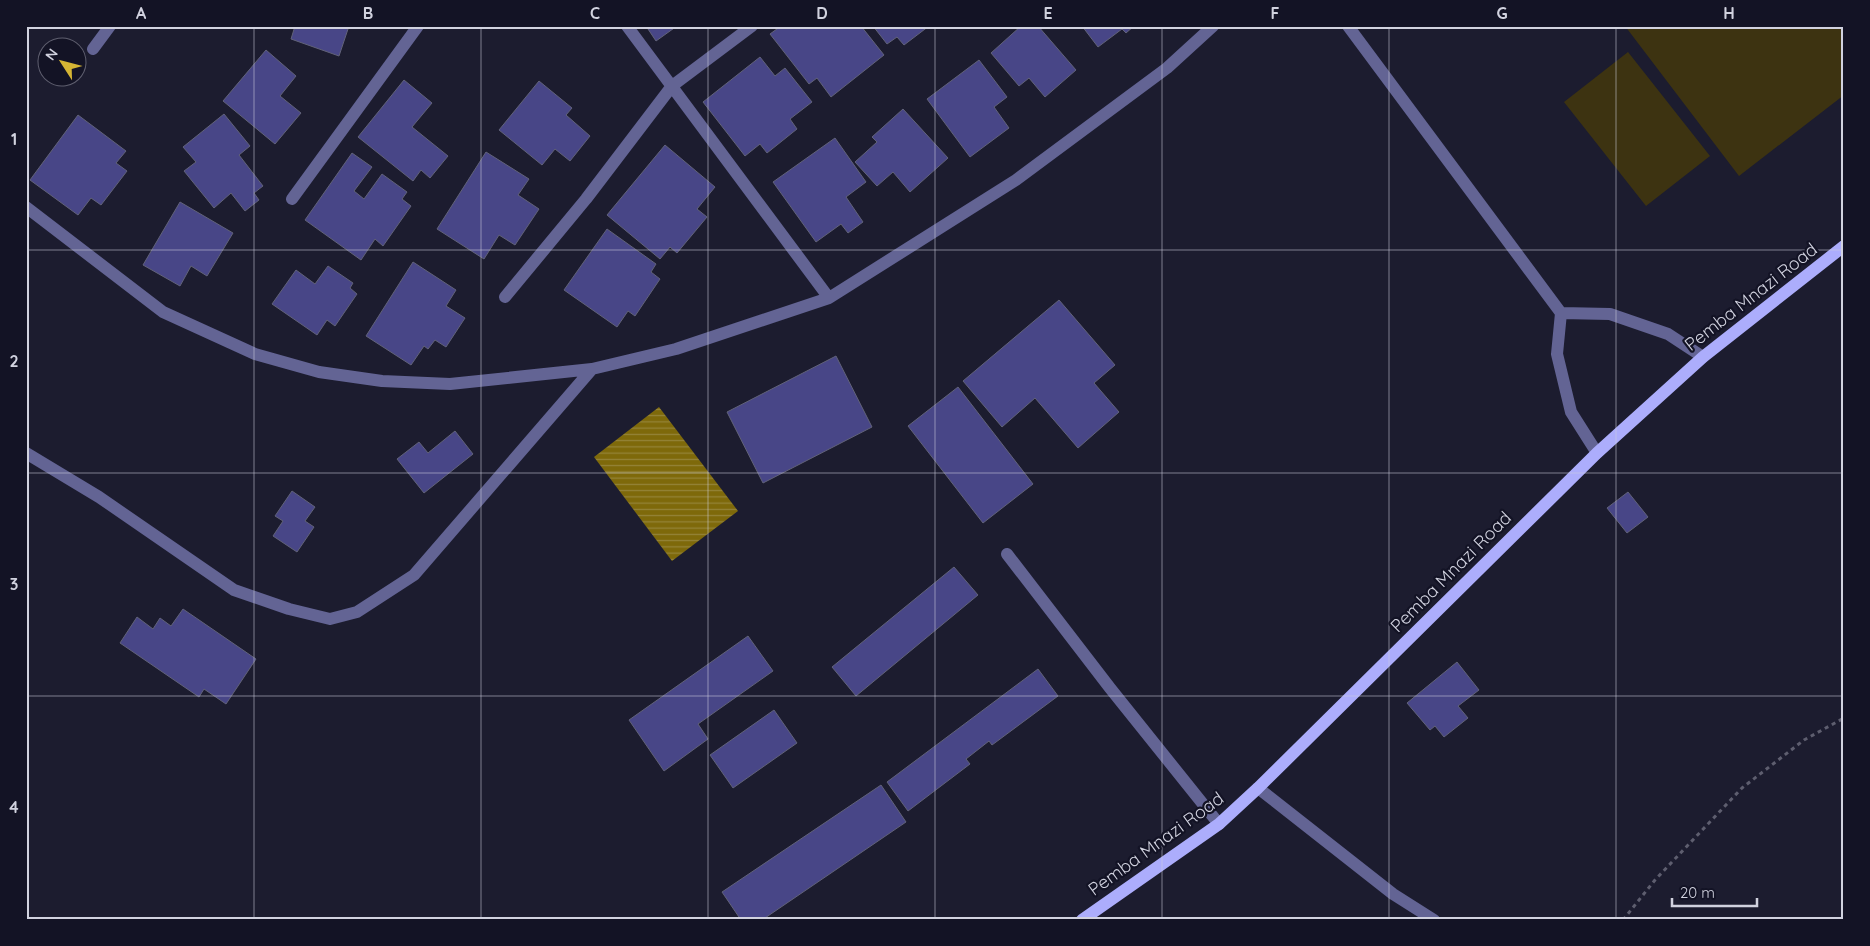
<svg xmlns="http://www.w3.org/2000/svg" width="1870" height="946" font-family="Quicksand,sans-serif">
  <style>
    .garden { fill: #3d3311 }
    .water { fill: url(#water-rules) }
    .building { fill: #484687; stroke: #616279 }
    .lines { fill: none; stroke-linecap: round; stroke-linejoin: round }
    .path { stroke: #5e5e6f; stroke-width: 3; stroke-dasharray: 4 4; stroke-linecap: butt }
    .minor { stroke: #636494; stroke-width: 12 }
    .major { stroke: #acadfc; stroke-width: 12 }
    .grid { fill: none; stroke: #d1d2df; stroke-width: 1; stroke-opacity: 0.55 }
    .labels { text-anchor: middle; stroke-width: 4.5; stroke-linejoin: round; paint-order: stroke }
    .street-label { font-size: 18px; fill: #d1d2df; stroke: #131325 }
    .neatline { fill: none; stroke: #d1d2df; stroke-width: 2 }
    .grid-label { font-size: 16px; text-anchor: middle; font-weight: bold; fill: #d1d2df }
  </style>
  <defs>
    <pattern id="water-rules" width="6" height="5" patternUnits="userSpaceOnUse" patternTransform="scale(1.25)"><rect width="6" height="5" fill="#7e690a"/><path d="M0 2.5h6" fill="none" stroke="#958439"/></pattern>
  </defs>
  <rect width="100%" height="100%" fill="#1c1c2f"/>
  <!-- garden -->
  <path class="garden" d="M1625,26h219v69l-105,81z
    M1628,52l82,104 -64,50 -82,-104z"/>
  <!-- water -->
  <path class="water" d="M659,407l79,104 -66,50 -78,-104z"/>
  <!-- building -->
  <path class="building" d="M295,26h54l-10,30 -48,-17z
    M646,26h31l-21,15z
    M781,26h80l23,29 -53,42 -14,-19 -8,6 -39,-50z
    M873,26h56l-25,19 -7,-8 -10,7z
    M1021,26h17l38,44 -31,27 -16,-19 -10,8 -28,-33z
    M1082,26h52l-8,7 -4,-4 -24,18z
    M266,50l30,26 -16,20 21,17 -26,31 -52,-43z
    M760,57l15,19 10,-8 27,34 -22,17 7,10 -30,24 -7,-9 -15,12 -42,-54z
    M979,60l28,37 -13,10 15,21 -39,29 -43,-58z
    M404,80l28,23 -20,24 36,29 -18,22 -9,-8 -8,11 -55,-44z
    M539,81l33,27 -6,7 24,21 -20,25 -15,-12 -13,16 -43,-35z
    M903,109l45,49 -38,34 -17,-20 -16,14 -22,-24 22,-20 -5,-5z
    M224,114l26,32 -11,9 24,31 -9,7 5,7 -14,11 -14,-18 -17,15 -30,-37 12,-9 -13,-15z
    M78,115l48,36 -10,12 11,8 -26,34 -10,-7 -13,17 -48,-35z
    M835,138l31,44 -20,15 17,25 -15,11 -7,-9 -25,18 -43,-60z
    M665,145l50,42 -18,22 10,8 -30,36 -7,-6 -10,12 -53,-44z
    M486,152l43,27 -11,16 21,14 -24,36 -16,-10 -15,24 -47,-30z
    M352,153l20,14 -18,24 10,8 18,-25 25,18 -5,7 9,7 -28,40 -8,-7 -14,21 -56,-40z
    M180,202l53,31 -26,43 -16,-10 -11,20 -37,-21z
    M607,229l49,35 -5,8 9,7 -25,37 -7,-5 -11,16 -53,-37z
    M413,262l43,28 -10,16 19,12 -19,29 -11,-7 -7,9 -4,-3 -13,19 -45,-29z
    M328,266l25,17 -3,5 7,6 -22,32 -8,-6 -10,15 -45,-31 24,-34 19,14z
    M1059,300l56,65 -21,18 25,29 -41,36 -43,-50 -33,29 -39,-46z
    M836,356l36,71 -109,56 -36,-71z
    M958,387l75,97 -50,39 -75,-97z
    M455,431l18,23 -49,39 -27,-34 22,-17 9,11z
    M292,491l23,16 -10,14 9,6 -17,25 -24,-16 10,-15 -8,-5z
    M1628,492l20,25 -21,16 -20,-25z
    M954,567l24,28 -122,101 -24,-29z
    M183,609l73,50 -30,45 -22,-15 -5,8 -79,-54 17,-26 16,12 7,-11 11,8z
    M748,636l25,35 -75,53 10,15 -44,32 -35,-51z
    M1457,662l22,28 -21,16 10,12 -24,19 -9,-11 -5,4 -23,-27z
    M1038,669l20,27 -66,49 -3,-4 -23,18 4,5 -62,47 -21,-29z
    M774,710l23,33 -64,45 -23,-33z
    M881,785l25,37 -144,98h-21l-19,-28z"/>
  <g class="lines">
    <!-- path -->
    <path class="path" d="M1623,920l32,-40 87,-92 62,-48 40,-22"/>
    <!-- minor -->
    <path class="minor" d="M627,26l202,272
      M1348,26l213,287 -4,41 14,58 26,41
      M93,49l17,-23
      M292,199l126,-173
      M26,207l137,105 92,42 64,18 63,9 68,3 142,-15 84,-20 153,-51 187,-118 151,-112 46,-42
      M505,297l81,-98 86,-113 80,-60
      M1561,313l49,1 58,20 35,23
      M26,453l73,44 135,93 55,19 41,10 27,-7 57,-37 178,-206
      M1007,554l103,134 109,136
      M1258,788l135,106 41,26"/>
    <!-- major -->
    <path class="major" d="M1082,920l137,-96 39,-36 339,-335 106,-96 141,-111"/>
  </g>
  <!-- grid -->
  <path class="grid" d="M254,26v894M481,26v894M708,26v894M935,26v894M1162,26v894M1389,26v894M1616,26v894M26,250h1818M26,473h1818M26,696h1818"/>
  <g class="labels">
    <!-- street labels -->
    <g class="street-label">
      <text transform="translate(1751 297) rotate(-38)" y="6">Pemba Mnazi Road</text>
      <text transform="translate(1451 572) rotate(-45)" y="6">Pemba Mnazi Road</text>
      <text transform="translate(1156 844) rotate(-36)" y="6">Pemba Mnazi Road</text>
    </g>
  </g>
  <!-- border -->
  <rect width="1870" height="946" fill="none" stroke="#131325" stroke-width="55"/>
  <!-- north arrow -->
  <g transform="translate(62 62) rotate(306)"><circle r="24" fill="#131325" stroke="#5f5f6f"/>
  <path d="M0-4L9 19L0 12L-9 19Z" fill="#d5b534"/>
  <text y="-8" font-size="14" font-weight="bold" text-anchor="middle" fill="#d1d2df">N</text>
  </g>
  <!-- scale -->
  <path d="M1672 898v8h85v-8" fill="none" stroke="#d1d2df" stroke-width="2.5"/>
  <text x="1680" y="898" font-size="15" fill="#d1d2df" stroke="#131325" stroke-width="4" paint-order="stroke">20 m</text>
  <rect x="28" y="28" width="1814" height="890" class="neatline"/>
  <g class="grid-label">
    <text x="141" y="19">A</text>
    <text x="368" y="19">B</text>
    <text x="595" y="19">C</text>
    <text x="822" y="19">D</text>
    <text x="1048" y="19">E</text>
    <text x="1275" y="19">F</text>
    <text x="1502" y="19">G</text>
    <text x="1729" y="19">H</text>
    <text x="14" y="145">1</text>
    <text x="14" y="367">2</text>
    <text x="14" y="590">3</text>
    <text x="14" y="813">4</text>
  </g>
</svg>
